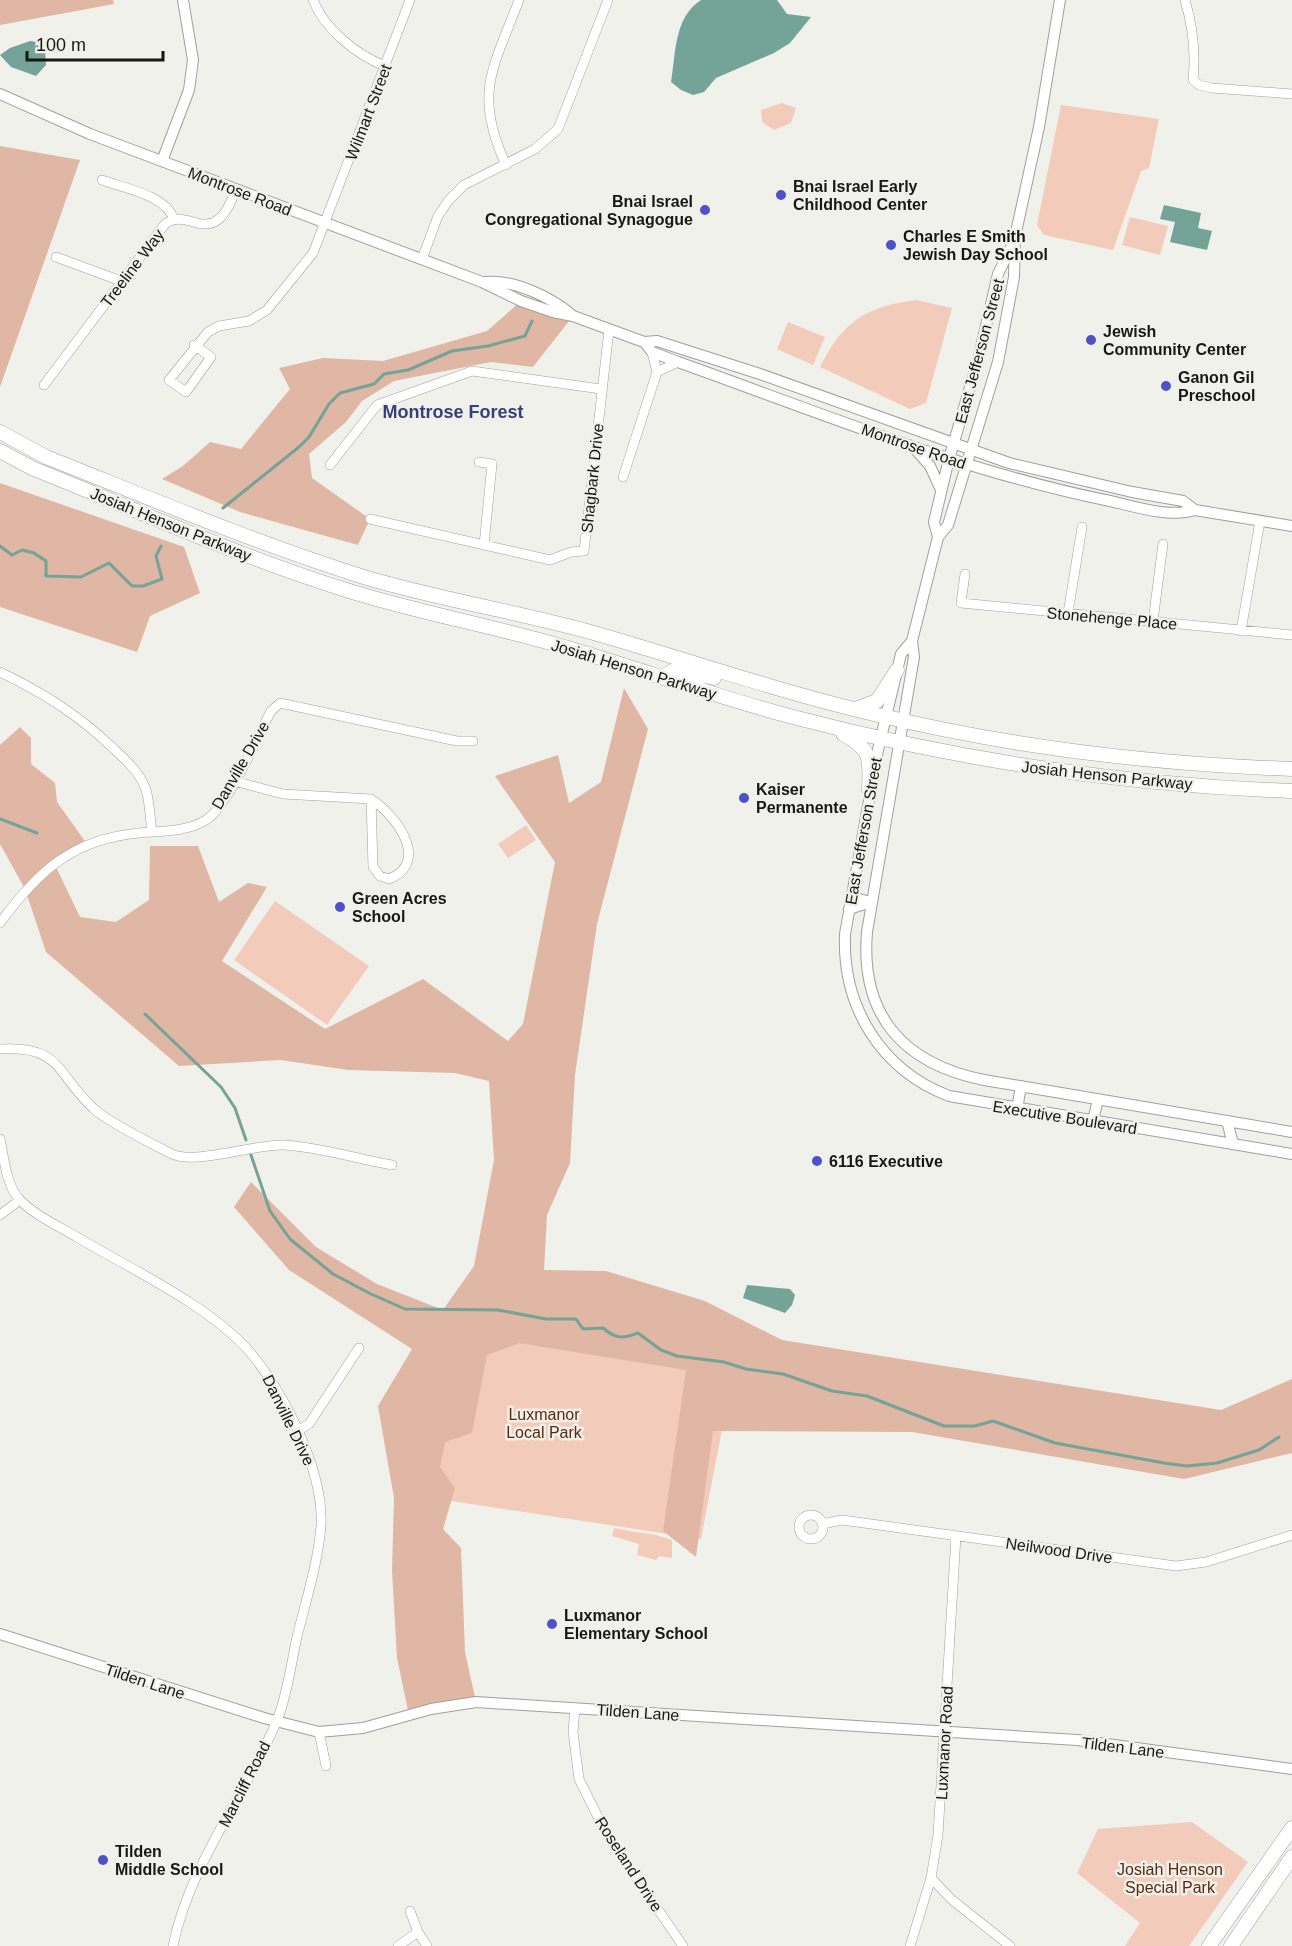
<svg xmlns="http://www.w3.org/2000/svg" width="1292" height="1946" font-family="Arial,sans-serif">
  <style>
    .green { fill: #f3cbbb }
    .forest { fill: #e0b6a5 }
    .water { fill: #74a397 }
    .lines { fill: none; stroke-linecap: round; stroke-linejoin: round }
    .stream { stroke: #74a397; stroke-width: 3 }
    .minor-casing { stroke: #9fa09b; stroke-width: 10 }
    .tertiary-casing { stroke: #9fa09b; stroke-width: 12 }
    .primary-casing { stroke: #9fa09b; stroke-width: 15 }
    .minor { stroke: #fff; stroke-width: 9 }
    .tertiary { stroke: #fff; stroke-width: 10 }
    .primary { stroke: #fff; stroke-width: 14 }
    .poi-dot { fill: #4d52c8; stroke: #f1f1ec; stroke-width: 2 }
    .labels { text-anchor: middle; stroke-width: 5; stroke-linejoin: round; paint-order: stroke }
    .street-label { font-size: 16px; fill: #171715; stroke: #f1f1ec }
    .poi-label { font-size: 16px; font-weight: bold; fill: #171715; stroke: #f1f1ec; text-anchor: start }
    .park-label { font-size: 16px; fill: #5c2810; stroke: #f1f1ec }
    .neighbourhood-label { font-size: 18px; font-weight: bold; fill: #393f7b; stroke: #f1f1ec }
  </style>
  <rect width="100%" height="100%" fill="#f1f1ec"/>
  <!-- green -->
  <path class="green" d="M782,103l14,5 -5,15 -17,7 -12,-8 -1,-12z
    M1061,105l98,14 -10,49 -8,3 -28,79 -69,-15 -7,-10z
    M1130,217l38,9 -8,29 -38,-10z
    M916,300l36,8 -26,95 -16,6 -90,-42c23,-46 45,-60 96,-67z
    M788,322l37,15 -12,28 -36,-16z
    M526,825l10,15 -28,18 -10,-14z
    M275,901l94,65 -42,59 -93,-65z
    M466,1319l268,48 -33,172 -269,-41z
    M614,1528c20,5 39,4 58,12v18l-13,-2 -3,4 -19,-5 2,-11 -27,-8z
    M1192,1822l56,40 -59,84h-64l15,-23 -63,-50 21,-44z"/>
  <!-- forest -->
  <path class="forest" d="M0,0h113l1,4 -114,21z
    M0,146l80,14 -80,227z
    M521,301l52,15 -40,51 -42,-5 -97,19 -32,20 -16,21 -37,32 3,24 58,41 -12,26 -118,-33 -78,-33 21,-13 27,-24 31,7 49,-60 -11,-21 44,-10 60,3 104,-30z
    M0,483l184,64 16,46 -50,23 -13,36 -137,-45z
    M624,688l24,41 -51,195 -22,151 -5,88 -23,52 -3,55 62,1 99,30 77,39 439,70 71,-31v74l-108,26 -272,-47 -199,-1 -17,126 -33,-26 23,-161 -167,-27 -32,12 -15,78 -27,9 -5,25 15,21 -12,41 18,19 4,104 11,50 -67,13 -12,-57 -5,-87 2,-73 -16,-92 34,-57 -123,-79 -55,-63 17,-25 65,65 61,37 66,26 31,-44 20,-106 -5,-79 -34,-8 -107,-3 -67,-10 -102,6 -133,-114 -21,-63 -25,-45v-99l20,-18 11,11v26l24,19 2,19 30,42 -33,19 26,54 36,5 33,-22 1,-54h48l21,56 29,-19 19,4 -45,74 103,68 98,-50 85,62 15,-17 32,-162 -60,-86 63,-21 11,48 32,-21z"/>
  <!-- water -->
  <path class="water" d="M701,0h76l10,14 24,3 -21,26 -16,10 -58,25 -12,14 -11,3 -12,-5 -10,-8c5,-29 3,-65 30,-82z
    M30,41l8,1 7,7 1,16 -10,11 -25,-9 -11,-12 10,-7z
    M1164,205l37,8 -3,15 14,3 -5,19 -37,-8 5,-20 -15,-3z
    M747,1285l43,4 5,6 -3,10 -7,8 -42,-15z"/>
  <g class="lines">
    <!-- stream -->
    <path class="stream" d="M223,508l76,-61 10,-10 20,-33 11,-11 34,-9 10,-10 24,-4 44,-19 36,-5 37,-10 7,-15
      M0,546l12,9 10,-5 12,3 12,8v15l35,1 28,-14 23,23h11l19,-7 -6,-23 5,-10
      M0,819l37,14
      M145,1014l76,73 14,21 11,32
      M251,1155l19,56 20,28 43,35 38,20 34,15 93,1 48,9h30l7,10 20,-1c13,11 19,11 35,5l23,17 16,6 47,6 22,7 37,5 49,17 35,5 77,30h31l18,-5 62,22 109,20 23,3 30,-3 42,-13 20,-13"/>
    <!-- minor casing -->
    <g class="minor-casing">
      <path id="minor" d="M313,0c12,30 44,55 72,66
        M1185,0c8,27 11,51 8,80l6,5 13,3 80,6
        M506,165c-33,-72 -13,-96 13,-165
        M102,180c21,8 65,15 72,40
        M56,257l65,24
        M422,259l16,-43 11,-16 15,-15 71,-36 23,-20 50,-129
        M194,345l17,12 -25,35 -17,-12 39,-48 11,-6 30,-5 18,-11 46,-57 97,-253
        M657,372l21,-10
        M44,385l121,-161c25,-19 48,30 71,-35
        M479,462l13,2 -8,81
        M330,465l47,-60 95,-34 129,18
        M623,477l34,-105 -5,-20
        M370,519l180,41 21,-8 13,-1 25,-221
        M965,574l-4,29 331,32
        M1068,613l14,-86
        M1153,621l10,-77
        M1241,631l19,-110
        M0,672c44,21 80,44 115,78 12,11 26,24 31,40 4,13 4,29 6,42
        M234,781l49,13 88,5c25,16 60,63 18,80l-9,-3 -7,-9 -2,-68
        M0,923c38,-52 73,-84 139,-90 22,-2 48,-1 67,-13 22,-14 52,-84 65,-109l9,-8 177,38h16
        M0,1049c62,-4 56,25 93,59 12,12 61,37 79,46 22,11 83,-10 112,-9 36,2 73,14 108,20
        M0,1139c4,18 6,46 19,60 15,16 39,27 58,38 55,33 130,67 172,114 35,41 75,120 72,175 -3,37 -15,74 -24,111 -6,27 -10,60 -21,86 -32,74 -87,143 -103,223
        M0,1215l20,-15
        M297,1431l12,-7 50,-76
        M799 1527a12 12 0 1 1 24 0a12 12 0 1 1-24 0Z
        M822,1524l20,-4 334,46 30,-4 86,-27
        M575,1708l-2,24 6,47 28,56 76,111
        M319,1732l7,34
        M931,1878l20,21 59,47
        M410,1911l8,21 9,14
        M398,1946l20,-14
        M910,1946l21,-68 7,-43 18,-299"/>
    </g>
    <!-- tertiary casing -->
    <g class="tertiary-casing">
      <path id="tertiary" d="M1060,0l-21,127 -24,110 -1,40 -16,85 -50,163 -10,12 -26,104 2,16 -47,275c-7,84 37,132 117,148l308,52
        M0,94l90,40 392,148 39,19 32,11 20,4 71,26 13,-1 103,33 249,89 123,29 51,9 12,9 97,16
        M162,161l27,-71 4,-30 -10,-60
        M485,282c28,-3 66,15 87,33
        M644,342l8,10 26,10c143,51 283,109 432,139 27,6 59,17 85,9
        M914,448l16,18 11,24
        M938,537l-4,-15 15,-63 29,-99 20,-86 15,-31
        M912,641l-11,13 -23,96 -33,184c-3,73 36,136 104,162l343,58
        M849,909l22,-7 -20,-5
        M1017,1109l4,-23
        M1093,1121l5,-22
        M1227,1121l6,23
        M0,1634l264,84 55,14 44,-4 68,-19 45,-7 601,38 215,29"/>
    </g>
    <!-- primary casing -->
    <g class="primary-casing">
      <path id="primary" d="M0,432l46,25c106,42 212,87 321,121 75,22 152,34 227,55 94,27 186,59 280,81 136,33 279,50 418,55
        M0,451l34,18c103,41 206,88 312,121 73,23 148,36 222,58 75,22 149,49 225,69 164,43 330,68 499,74
        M662,677l13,-7 39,8
        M855,709l22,-8 20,-31
        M843,734c30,16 27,26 26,57
        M1209,1946l83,-118
        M1231,1946l61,-89"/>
    </g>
    <!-- minor -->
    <use href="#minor" class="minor"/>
    <!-- tertiary -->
    <use href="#tertiary" class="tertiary"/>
    <!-- primary -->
    <use href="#primary" class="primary"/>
  </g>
  <!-- markers -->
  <g class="poi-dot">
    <circle cx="781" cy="195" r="6"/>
    <circle cx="705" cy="210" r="6"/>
    <circle cx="891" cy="245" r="6"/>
    <circle cx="1091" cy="340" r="6"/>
    <circle cx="1166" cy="386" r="6"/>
    <circle cx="744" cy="798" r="6"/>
    <circle cx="340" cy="907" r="6"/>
    <circle cx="817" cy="1161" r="6"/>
    <circle cx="552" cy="1624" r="6"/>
    <circle cx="103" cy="1860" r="6"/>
  </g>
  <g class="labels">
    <!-- street labels -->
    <g class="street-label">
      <text transform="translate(368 112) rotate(-69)" y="6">Wilmart Street</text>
      <text transform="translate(240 191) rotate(21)" y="6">Montrose Road</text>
      <text transform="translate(132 268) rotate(-53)" y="6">Treeline Way</text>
      <text transform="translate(979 351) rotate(-75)" y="6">East Jefferson Street</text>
      <text transform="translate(914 446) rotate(19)" y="6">Montrose Road</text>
      <text transform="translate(592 478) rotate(-84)" y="6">Shagbark Drive</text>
      <text transform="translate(171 524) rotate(22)" y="6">Josiah Henson Parkway</text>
      <text transform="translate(1112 618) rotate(5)" y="6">Stonehenge Place</text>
      <text transform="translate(634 669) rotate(17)" y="6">Josiah Henson Parkway</text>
      <text transform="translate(240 765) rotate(-60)" y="6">Danville Drive</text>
      <text transform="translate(1107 775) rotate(6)" y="6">Josiah Henson Parkway</text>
      <text transform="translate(863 831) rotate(-80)" y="6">East Jefferson Street</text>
      <text transform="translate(1065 1117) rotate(9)" y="6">Executive Boulevard</text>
      <text transform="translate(289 1420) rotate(64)" y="6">Danville Drive</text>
      <text transform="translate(1059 1550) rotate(8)" y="6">Neilwood Drive</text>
      <text transform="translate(145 1681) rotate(18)" y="6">Tilden Lane</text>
      <text transform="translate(638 1712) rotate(4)" y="6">Tilden Lane</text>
      <text transform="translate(944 1743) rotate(-87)" y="6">Luxmanor Road</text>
      <text transform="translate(1123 1747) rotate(7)" y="6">Tilden Lane</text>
      <text transform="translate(244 1784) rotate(-63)" y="6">Marcliff Road</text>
      <text transform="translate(629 1864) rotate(57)" y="6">Roseland Drive</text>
    </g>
    <!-- poi labels -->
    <g class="poi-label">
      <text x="793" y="192">Bnai Israel Early<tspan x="793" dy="18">Childhood Center</tspan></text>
      <text x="693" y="207" text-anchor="end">Bnai Israel<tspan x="693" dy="18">Congregational Synagogue</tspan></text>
      <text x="903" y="242">Charles E Smith<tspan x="903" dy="18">Jewish Day School</tspan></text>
      <text x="1103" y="337">Jewish<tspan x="1103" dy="18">Community Center</tspan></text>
      <text x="1178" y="383">Ganon Gil<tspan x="1178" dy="18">Preschool</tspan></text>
      <text x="756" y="795">Kaiser<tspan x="756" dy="18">Permanente</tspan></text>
      <text x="352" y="904">Green Acres<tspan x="352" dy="18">School</tspan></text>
      <text x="829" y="1167">6116 Executive</text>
      <text x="564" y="1621">Luxmanor<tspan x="564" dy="18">Elementary School</tspan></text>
      <text x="115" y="1857">Tilden<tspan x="115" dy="18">Middle School</tspan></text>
    </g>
    <!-- park labels -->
    <g class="park-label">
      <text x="544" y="1420">Luxmanor<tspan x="544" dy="18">Local Park</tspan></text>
      <text x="1170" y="1875">Josiah Henson<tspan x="1170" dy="18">Special Park</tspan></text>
    </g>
    <!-- neighbourhood labels -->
    <g class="neighbourhood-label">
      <text x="453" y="418">Montrose Forest</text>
    </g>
  </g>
  <!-- scale -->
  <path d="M27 51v9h136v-9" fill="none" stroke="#171715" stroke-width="3"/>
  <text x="36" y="51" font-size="18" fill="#171715" stroke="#f1f1ec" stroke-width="4.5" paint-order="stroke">100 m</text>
</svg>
